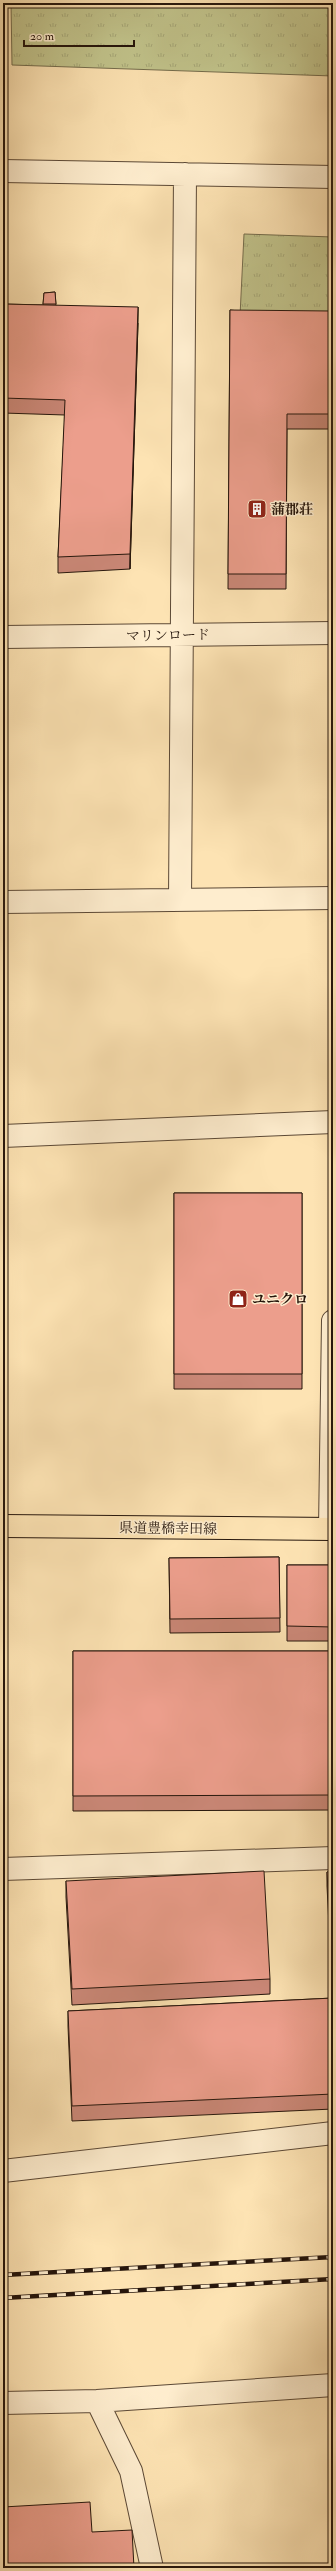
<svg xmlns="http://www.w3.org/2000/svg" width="336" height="2571" font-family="'IM FELL Double Pica','Noto Serif JP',serif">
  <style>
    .grass { fill: url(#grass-tufts); stroke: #746c4c }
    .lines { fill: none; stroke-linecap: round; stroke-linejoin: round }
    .minor-casing { stroke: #5c4936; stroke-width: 24 }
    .major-casing { stroke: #26160c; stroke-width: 24 }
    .minor { stroke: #feedce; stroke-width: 22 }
    .major { stroke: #fde3b3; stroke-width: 22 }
    .rail-casing { stroke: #26160c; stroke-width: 4.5 }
    .rail { stroke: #feedce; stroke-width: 3; stroke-dasharray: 9; stroke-linecap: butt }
    .wall { fill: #cb8878; stroke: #26160c }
    .shaded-wall { fill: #a56f62; stroke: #26160c }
    .building { fill: #ec9e8c; stroke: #26160c }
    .labels { text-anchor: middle; stroke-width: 3; stroke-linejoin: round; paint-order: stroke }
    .poi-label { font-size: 14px; font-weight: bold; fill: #26160c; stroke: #feedce; text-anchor: start }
    .street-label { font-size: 14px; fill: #26160c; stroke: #feedce }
  </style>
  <defs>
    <pattern id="grass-tufts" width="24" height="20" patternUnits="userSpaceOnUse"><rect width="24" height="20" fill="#c1c38b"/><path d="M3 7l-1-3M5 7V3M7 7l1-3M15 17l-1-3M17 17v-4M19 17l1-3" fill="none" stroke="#a6a777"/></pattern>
  </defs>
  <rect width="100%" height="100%" fill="#fde3b3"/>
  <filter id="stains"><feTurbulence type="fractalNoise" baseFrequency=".005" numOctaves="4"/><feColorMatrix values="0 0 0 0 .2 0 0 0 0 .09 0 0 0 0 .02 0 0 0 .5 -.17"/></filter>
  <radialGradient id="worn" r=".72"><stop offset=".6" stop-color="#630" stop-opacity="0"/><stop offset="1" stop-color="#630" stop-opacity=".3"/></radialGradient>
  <!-- grass -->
  <path class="grass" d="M11,3h322v73l-321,-11z
    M244,234l89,3v82l-93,-3z"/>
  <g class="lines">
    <!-- minor casing -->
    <g class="minor-casing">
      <path id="minor" d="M3,171l330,6
        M3,637l330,-4
        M180,900l5,-726
        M3,902l330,-4
        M3,1136l330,-14
        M330,1529l3,-208
        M3,1869l330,-11
        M3,2171l330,-38
        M97,2401l34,70 21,97
        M3,2403l94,-2 236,-16"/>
    </g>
    <!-- major casing -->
    <g class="major-casing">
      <path id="major" d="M3,1526l330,3"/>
    </g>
    <!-- minor -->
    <use href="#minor" class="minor"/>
    <!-- major -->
    <use href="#major" class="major"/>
    <!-- rail casing -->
    <g class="rail-casing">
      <path id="rail" d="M3,2275l330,-18
        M3,2298l330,-19"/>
    </g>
    <!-- rail -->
    <use href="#rail" class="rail"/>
  </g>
  <!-- wall -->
  <path class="wall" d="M55,292l1,14 82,17 -8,246 -72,4v-16l7,-142 -62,-2v-109l40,1 1,-12z
    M230,310l103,12v107h-46l-1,160h-58z
    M174,1193h128v196h-128z
    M279,1557l1,75 -110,1 -1,-75z
    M287,1565h46v76h-46z
    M73,1651h260v159l-260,1z
    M327,1872h6v113h-1l-5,-99z
    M66,1881l204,98v15l-198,11 -6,-108z
    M333,1998v111l-261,12 -4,-95v-15z"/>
  <!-- shaded-wall -->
  <path class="shaded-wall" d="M138,307v16l-8,246v-15z"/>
  <!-- building -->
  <path class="building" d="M55,292l1,12h-13l1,-11z
    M3,304l135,3 -8,247 -72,3 7,-157 -62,-2z
    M230,310l100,1v11h3v92h-46l-1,160h-58z
    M174,1193h128v181h-128z
    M279,1557l1,61 -110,1 -1,-61z
    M287,1565h46v62l-46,-1z
    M73,1651h260v144l-260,1z
    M264,1871l6,108 -198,10 -6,-108z
    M327,1872h6v99h-1z
    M333,1998v96l-261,12 -4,-95z
    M90,2502l2,30 40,-2 2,38h-131v-61z"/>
  <!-- icons -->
  <defs>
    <g id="building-square" transform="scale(1)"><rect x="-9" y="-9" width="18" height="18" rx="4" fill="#8f2418" stroke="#feedce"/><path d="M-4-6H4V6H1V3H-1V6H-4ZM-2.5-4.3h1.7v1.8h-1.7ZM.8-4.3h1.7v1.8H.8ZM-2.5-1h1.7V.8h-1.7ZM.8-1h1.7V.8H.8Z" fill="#fff"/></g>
    <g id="shop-square" transform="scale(1)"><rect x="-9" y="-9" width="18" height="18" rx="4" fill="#8f2418" stroke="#feedce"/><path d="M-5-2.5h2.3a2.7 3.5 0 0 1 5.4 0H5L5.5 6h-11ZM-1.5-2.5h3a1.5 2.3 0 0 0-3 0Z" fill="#fff"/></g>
  </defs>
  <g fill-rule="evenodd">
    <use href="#building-square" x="257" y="509"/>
    <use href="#shop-square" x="238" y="1299"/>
  </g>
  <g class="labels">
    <!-- poi labels -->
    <g class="poi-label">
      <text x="271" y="514">蒲郡荘</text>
      <text x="252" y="1304">ユニクロ</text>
    </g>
    <!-- street labels -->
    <g class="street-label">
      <text transform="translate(168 635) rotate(-1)" y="5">マリンロード</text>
      <text transform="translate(168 1528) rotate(1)" y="5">県道豊橋幸田線</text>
    </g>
  </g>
  <!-- margin -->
  <rect width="336" height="2571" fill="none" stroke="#fde3b3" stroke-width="16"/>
  <rect x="4" y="4" width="328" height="2563" fill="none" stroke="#26160c" stroke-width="2"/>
  <rect x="8" y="8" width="320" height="2555" fill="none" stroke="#26160c"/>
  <!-- scale -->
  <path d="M24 40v6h110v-6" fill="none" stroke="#26160c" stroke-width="2"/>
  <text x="30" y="40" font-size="12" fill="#26160c" stroke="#feedce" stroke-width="3" paint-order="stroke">20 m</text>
  <rect width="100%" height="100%" filter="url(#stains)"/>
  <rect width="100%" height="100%" fill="url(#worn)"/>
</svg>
